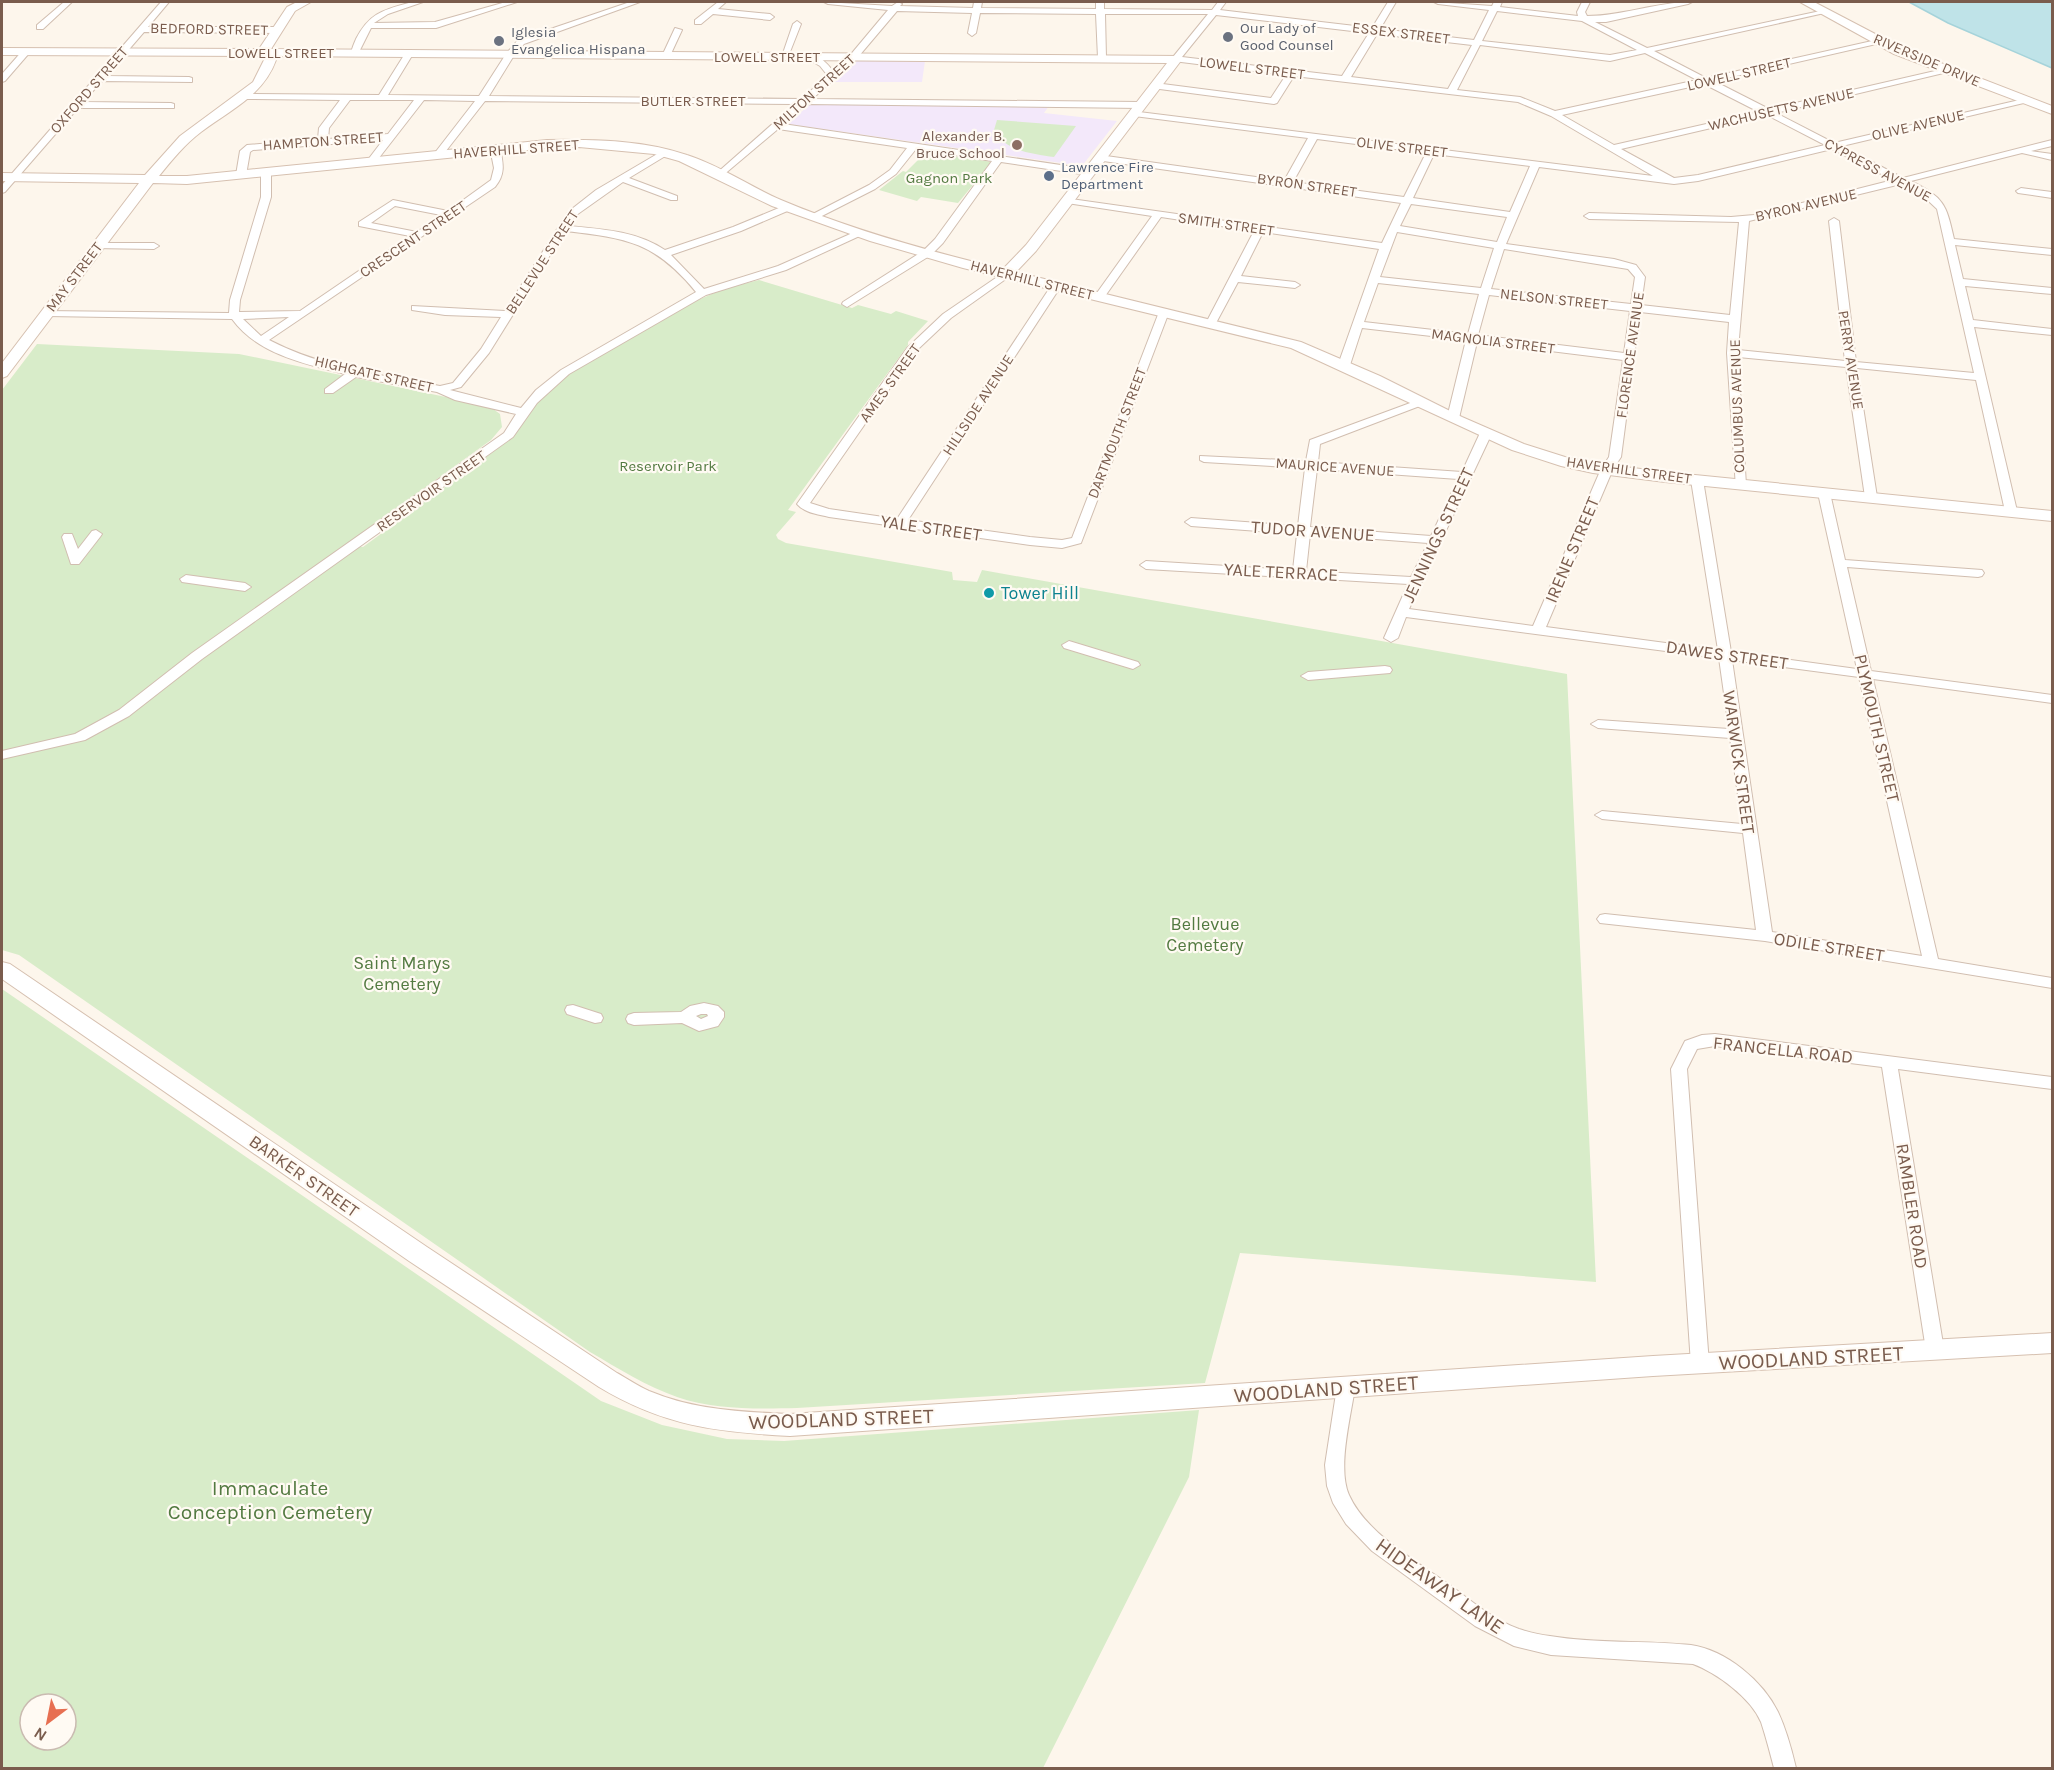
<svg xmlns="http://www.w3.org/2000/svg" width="2054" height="1770" font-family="Karla,sans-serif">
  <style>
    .education { fill: #f3e8fa }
    .green { fill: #d8ecc9; fill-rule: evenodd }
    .water { fill: #bfe3e8; stroke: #a5d3da; stroke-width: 1.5 }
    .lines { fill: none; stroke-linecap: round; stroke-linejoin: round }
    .street-casing { stroke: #d1beb0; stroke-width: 2 }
    .secondary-casing { stroke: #d6c0b0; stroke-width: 2 }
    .street { fill: #fff; fill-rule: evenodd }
    .secondary { fill: #fff; fill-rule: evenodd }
    .worship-dot { fill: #6b7280; stroke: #fffaf3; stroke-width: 2 }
    .education-dot { fill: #8d6e63; stroke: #fffaf3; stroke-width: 2 }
    .service-dot { fill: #5c6f8a; stroke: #fffaf3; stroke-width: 2 }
    .culture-dot { fill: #0f9aa8; stroke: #fffaf3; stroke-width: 2 }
    .labels { text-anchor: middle; stroke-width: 4.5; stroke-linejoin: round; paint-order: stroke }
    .far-worship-label { font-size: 15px; fill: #5b616d; stroke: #fffaf3; text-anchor: start }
    .far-street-label { font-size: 15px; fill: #7a5c4d; stroke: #fffaf3 }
    .far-education-label { font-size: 15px; fill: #785e54; stroke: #fffaf3; text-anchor: end }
    .far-service-label { font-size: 15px; fill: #4e5e75; stroke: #fffaf3; text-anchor: start }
    .far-park-label { font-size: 15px; fill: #537a41; stroke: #fffaf3 }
    .street-label { font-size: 18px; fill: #7a5c4d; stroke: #fffaf3 }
    .culture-label { font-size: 18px; fill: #0d838f; stroke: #fffaf3; text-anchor: start }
    .park-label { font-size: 18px; fill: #537a41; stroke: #fffaf3 }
    .near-street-label { font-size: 21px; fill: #7a5c4d; stroke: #fffaf3 }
    .near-park-label { font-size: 21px; fill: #537a41; stroke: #fffaf3 }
  </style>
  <rect width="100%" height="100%" fill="#fdf6ec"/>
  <!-- education -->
  <path class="education" d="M857,61h68l-3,21h-87z
    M810,104l239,2 -5,7 73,8 -35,45 -294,-42z"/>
  <!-- green -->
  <path class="green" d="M997,120l79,6 -22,31c-20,-3 -50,-6 -60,-27z
    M926,152l66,10 -34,41 -37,-6 -4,4 -38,-11 24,-19 3,1z
    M759,280l93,28 6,-3 33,9 5,-3 32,10 -20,21v3l-120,165 8,2 -20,23 2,4 8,4 166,29 1,8 24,2 5,-12 585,104 29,608 -356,-29 -35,130 -408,25c-38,1 -83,2 -120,-11 -31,-11 -58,-28 -87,-45l-571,-397 -17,-5v-560l35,-46 202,10 250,52 11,8 2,13 -11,13 -144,104 16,3 145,-106 28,-42 36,-27 117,-68 34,-15z
    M2,989l599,412 61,24 65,14 57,2 415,-31 -10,67 -146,291h-1041zM30,1704h36v36h-36z"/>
  <!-- water -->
  <path class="water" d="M1909,2h143v66l-104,-45z"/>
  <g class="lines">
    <!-- street casing -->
    <g class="street-casing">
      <path id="street" d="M64,2h8l-29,27h-6v-4z
        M161,2h8l-21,25h129l4,3 -4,3 -133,-1 -38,44 83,1 3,1v4l-90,-1 -19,21 88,1 3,1v4h-96l-73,84 -3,1v-8z
        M412,2h11l-35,12 -14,9 61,-1 71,-20h11l-81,26h-65l-14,28h-6c0,-6 3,-12 5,-17 14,-27 28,-29 56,-37z
        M630,2h10l-116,42 -11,13 -24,39 312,3 27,-23 -8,-10 -12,-7v-4c11,-1 19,8 25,16l14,-12 41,-49 -60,-6 -4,-2 68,4 6,-4 4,2 -2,2 73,2 1,-6h8l-1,6 115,1v-7h8v7l108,1 6,-8h8l-6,8 152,18 16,-26h8l-16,27 94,11 15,-30 -51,-6 -4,-2 58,4 2,-4h8l-2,5 78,9 -1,-4 5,-10h8l-5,10 2,4c36,0 69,-14 105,-14l-4,2 -82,18h-11l52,26 178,-38 4,2 -175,39 52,27 175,-39 4,3 -171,39 55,28 179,-41 4,3 -176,42 58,30 194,-45v4l-186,44 61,32 149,-38v6l-21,5 21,3v6l-30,-7 -111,28c33,17 35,22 43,58l98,10v6l-97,-10 8,34 89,9v6l-87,-8 8,34 79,9v6l-78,-8 43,184 -2,3h-8l-2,-3 -29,-131 -119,-12 20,129 -6,4 -6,-4 -19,-130 -108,-10 8,128 -2,3h-8l-9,-135 2,-31 -89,-10 -19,145 -8,12 -67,158 172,23 -27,-170 6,-4 6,4 28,172 126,17 -39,-176 2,-3h8l2,3 15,67 137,10 2,3 -2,3 -4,1 -131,-10 24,104 181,24v8l-179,-24 65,280 114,19v10l-287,-47 -165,-18 -3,-4 3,-4 5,-1 151,16 -13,-97 -141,-14 -7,-4 7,-4 140,13 -12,-86 -132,-10 -7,-4 7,-4 131,9 -10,-71 -313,-41 -8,21 -7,4 -7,-4 24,-54 -262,-15 -6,-4 6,-4 147,9 4,-36 -106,-8 -6,-4 6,-4 107,8 7,-58 -101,-6 -4,-2v-4l106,5 4,-21 111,-41 6,3 -2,2 -105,40 -2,18 144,10 18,-39 2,-2h8l2,2 -83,176 124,17 68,-157 8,-12 14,-97 -146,-18 -18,76 -2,2h-8l-2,-2 19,-78 -104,-12 -12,37 -6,3 -6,-3 41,-116 -116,-17 -22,44 54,6 5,3 -5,3 -57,-6 -22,41 -5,3 -5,-3 48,-92 -93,-14 -58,82h-8l-1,-2 58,-81 -85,-13 -5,-3 2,-2 318,45 19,-40 -305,-43v-4l3,-1 185,26 24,-43 -174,-22 -3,-1v-4l522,65 -102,-60 -33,-14 -224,-26 -17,27 -3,1 -122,-16v-4l3,-1 116,15 15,-23 -113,-14v-4l35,-43h-103l1,44 -4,3 -4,-3 -2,-44 -116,-1 -4,20 -4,3 -4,-3 4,-20 -75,-2 -44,52 -41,36 329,3 5,3 -5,3 -335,-4 -23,20 305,45 5,3 -5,3 -87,-13 -58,81 -12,12 -84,52 -5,-3 1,-2 80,-51 12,-12 57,-78 -76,-12 -20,25 -21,15 -61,31 -5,-3 2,-2 58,-30 21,-15 17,-22 -129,-19 -57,48 -5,-3 2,-2 77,-68 -310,-3 -43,55 -3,1 -5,-3 41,-53 -51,-1 -49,63 -8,-2 16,-21 -130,10 -3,2 -4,23 -5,3 -5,-3 4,-24 7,-6 71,-6 1,-11 21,-28 -95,-1 -3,-1v-4l137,1 27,-43 3,-1 4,3 -25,41 91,1 27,-42 12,-14zM1497,11l85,10 55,29 -27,5 -128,-14zM1216,15l153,18 -27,43 -160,-19zM1377,34l95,11 -24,44 -97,-12zM1480,45l130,16 35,-8 52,27 -142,31 -35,-14 -63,-7zM1704,84l55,28 -145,33 -52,-30zM350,100h64l-26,34 -60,5 1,-11zM1767,115l58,30 -127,30 -24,3 -53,-29zM1317,139l109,14 -22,44 -111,-15zM1832,149l61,31 -139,35 -23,2 -142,-4 -5,3 5,3 150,3 -9,93 -89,-10 4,-28 -9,-12 -22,-6 -108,-15 33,-77 135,17 24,-3zM1434,154l96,12 -20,46 -97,-14zM1901,184l20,10 16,15 37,164 -118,-11 -17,-141 -5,-3 -5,3 16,140 -107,-11 11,-129zM1411,204l96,13 -10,25 -97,-16zM1397,232l97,16 -13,40 -101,-11zM1504,249l124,20 7,8 -4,27 -140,-15zM1378,283l101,11 -11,40 -104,-12zM1489,295l141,16 -6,42 -146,-18zM1317,469l141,10 -27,57 -121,-9zM1310,534l118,9 -17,34 -105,-6zM1732,660l127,17 63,279 -150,-24z
        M718,2h8l-8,7 52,5 4,3 -4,3 -57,-6 -12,10h-6v-4z
        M797,21l4,3 -13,33 -7,2 12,-35z
        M675,28l7,2 -13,28h-6l-1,-2z
        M24,49l7,2 -26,30 -3,1v-8z
        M495,145l5,3c3,15 6,26 -5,39l-226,153c54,28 112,35 171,46l13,-3 28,-34 20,-32 -56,-2 -33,-5v-4l93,5 63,-99 28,-22 68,-40 3,1v4l-38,23 48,18v4h-6l-48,-18 -48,34 -6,10c32,3 68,5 96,24l68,-23 53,-22h6v4l-51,22 -70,24 33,34 74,-23 79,-35 9,2 -80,37 -80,25 -137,79 -32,29 -24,34 -311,222 -73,57 -44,24 -83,19v-8l73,-17 44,-24 73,-57 312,-220 12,-19 -61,-14 -18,-8 -81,-15 -23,16h-8v-4l20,-15c-40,-10 -88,-20 -113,-55l-185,-3 -4,-1v-4l186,2 1,-13 31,-103v-24l5,-3 5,3v24l-31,103 -1,12 61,-1 110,-75 -51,-10v-4l34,-22 55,11 43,-31 3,-12 -4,-20zM395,206l46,9 -24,17 -46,-9zM565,231c62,7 90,11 131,61l-135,78 -25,20 -15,18 -71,-18 11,-3 28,-34zM289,317l-28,19 -18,-17z
        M2021,188l31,4v6l-34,-5 -2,-2z
        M97,243h57l5,3 -5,3 -61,-1v-4z
        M1006,271l5,3 -1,2 -59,42 -36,34 -105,151 19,6 68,10 154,-233 5,-3 5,3 -153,234 122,17 32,3 10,-2 87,-226 5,-3 4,1 1,2 -88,231 -19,5 -32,-3 -201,-28c-12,-3 -24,-4 -32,-13l110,-156 36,-34z
        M96,530l6,4 -2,3 -21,27h-8l-9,-27 2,-3h8l6,15 14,-18z
        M186,575l59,8 6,4 -6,4 -63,-9 -2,-3z
        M1069,641l69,21 2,3 -7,4 -69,-21 -2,-3z
        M1385,666l5,1 2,3 -2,3 -82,7 -7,-4 7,-4z
        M704,1003l14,3 6,6v5l-6,9 -19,5 -17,-8 -48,2 -6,-2 -2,-4 2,-4 6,-2 47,-1 9,-6zM701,1014h6l1,2 -7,3 -5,-3z
        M573,1005l28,9 2,4 -2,4 -6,1 -28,-9 -2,-4 2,-4z
        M1715,1034l337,43v12l-154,-20 46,281 -2,5 -7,2 -7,-2 -2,-5 -44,-283 -167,-21 -18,3 -10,20 22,295 -2,5 -7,2 -7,-2 -2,-5 -20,-295 14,-28 17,-6z
        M1346,1379l7,3 2,5c-4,29 -18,81 -6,108 17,38 68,67 101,90 21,16 44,35 69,44 9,3 21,6 31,7 46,8 94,4 141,9 35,5 72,36 87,67 8,17 14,39 18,56h-22c-4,-15 -8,-31 -13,-46 -10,-24 -44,-49 -68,-58l-142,-9 -37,-9 -39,-20 -103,-75 -26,-27 -13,-21 -6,-17 -2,-21 12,-78 2,-5z"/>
    </g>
    <!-- secondary casing -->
    <g class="secondary-casing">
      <path id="secondary" d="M297,2h14l-16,9 -24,38 909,7v6l-144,189 -20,21 285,70 79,34 82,41 62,27 41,13 28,6 72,9 387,39v10l-387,-39 -72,-9 -32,-7 -49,-16 -221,-102 -328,-80 -93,-27 -98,-35 -93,-45 -25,-7 -75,-7 -32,1 -360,36 -34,-1 -146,193 -5,2v-15l137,-180 -137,-2v-8l143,2 35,-39 73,-54 11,-22 -2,-4 -260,-1v-7l257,1 28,-42zM274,56l893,7 -141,182 -23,24c-75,-18 -151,-39 -222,-69 -32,-14 -62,-35 -94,-45 -44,-15 -94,-16 -140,-15l-360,36h-28c13,-16 26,-32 42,-44 29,-22 62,-36 75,-72z
        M1800,2h14l88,46 150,58v8l-158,-60z
        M2,962l8,2 417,283 190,126c11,6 21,13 32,18 45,19 94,21 141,23l863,-58 399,-23v20l-399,23 -863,60c-74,-4 -126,-10 -191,-49l-190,-126 -407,-282z"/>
    </g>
    <!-- street -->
    <use href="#street" class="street"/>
    <!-- secondary -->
    <use href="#secondary" class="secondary"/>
  </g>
  <!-- markers -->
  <g class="worship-dot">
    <circle cx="1228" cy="37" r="6"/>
    <circle cx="499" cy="41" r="6"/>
  </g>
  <circle class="education-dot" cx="1017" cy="145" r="6"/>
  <circle class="service-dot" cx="1049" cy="176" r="6"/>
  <circle class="culture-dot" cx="989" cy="593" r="6"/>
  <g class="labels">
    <!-- far-worship labels -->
    <g class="far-worship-label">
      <text x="1240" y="33">Our Lady of<tspan x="1240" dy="17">Good Counsel</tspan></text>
      <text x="511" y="37">Iglesia<tspan x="511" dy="17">Evangelica Hispana</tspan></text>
    </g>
    <!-- far-street labels -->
    <g class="far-street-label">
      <text transform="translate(209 29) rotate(1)" y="5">BEDFORD STREET</text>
      <text transform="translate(1401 33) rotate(7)" y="5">ESSEX STREET</text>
      <text x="281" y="58">LOWELL STREET</text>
      <text x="767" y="62">LOWELL STREET</text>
      <text transform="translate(1927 60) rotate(23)" y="5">RIVERSIDE DRIVE</text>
      <text transform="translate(1252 68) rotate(7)" y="5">LOWELL STREET</text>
      <text transform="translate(1739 74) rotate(-13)" y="5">LOWELL STREET</text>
      <text transform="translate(89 90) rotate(-49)" y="5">OXFORD STREET</text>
      <text transform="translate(814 92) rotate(-42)" y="5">MILTON STREET</text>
      <text x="693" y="106">BUTLER STREET</text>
      <text transform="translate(1781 109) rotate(-13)" y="5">WACHUSETTS AVENUE</text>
      <text transform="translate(1918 125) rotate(-13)" y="5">OLIVE AVENUE</text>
      <text transform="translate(323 141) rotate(-4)" y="5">HAMPTON STREET</text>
      <text transform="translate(1402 147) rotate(7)" y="5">OLIVE STREET</text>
      <text transform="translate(516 149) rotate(-4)" y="5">HAVERHILL STREET</text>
      <text transform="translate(1878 170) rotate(28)" y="5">CYPRESS AVENUE</text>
      <text transform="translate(1307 185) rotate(8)" y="5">BYRON STREET</text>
      <text transform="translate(1806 205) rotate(-13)" y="5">BYRON AVENUE</text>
      <text transform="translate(1226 224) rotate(8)" y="5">SMITH STREET</text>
      <text transform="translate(413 239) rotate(-34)" y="5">CRESCENT STREET</text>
      <text transform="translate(542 262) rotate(-57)" y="5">BELLEVUE STREET</text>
      <text transform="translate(74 277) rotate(-53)" y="5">MAY STREET</text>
      <text transform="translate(1032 280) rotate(14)" y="5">HAVERHILL STREET</text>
      <text transform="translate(1554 299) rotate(6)" y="5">NELSON STREET</text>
      <text transform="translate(1493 341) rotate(7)" y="5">MAGNOLIA STREET</text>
      <text transform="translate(1630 355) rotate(-82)" y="5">FLORENCE AVENUE</text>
      <text transform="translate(1851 360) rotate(81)" y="5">PERRY AVENUE</text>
      <text transform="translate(374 374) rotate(13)" y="5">HIGHGATE STREET</text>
      <text transform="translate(890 383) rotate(-54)" y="5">AMES STREET</text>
      <text transform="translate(978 405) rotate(-57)" y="5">HILLSIDE AVENUE</text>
      <text transform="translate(1737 406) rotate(-92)" y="5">COLUMBUS AVENUE</text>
      <text transform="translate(1117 433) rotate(-69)" y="5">DARTMOUTH STREET</text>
      <text transform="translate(1335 467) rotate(4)" y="5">MAURICE AVENUE</text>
      <text transform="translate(1629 470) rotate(8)" y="5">HAVERHILL STREET</text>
      <text transform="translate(431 491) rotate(-35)" y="5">RESERVOIR STREET</text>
    </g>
    <!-- far-education labels -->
    <g class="far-education-label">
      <text x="1005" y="141">Alexander B.<tspan x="1005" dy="17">Bruce School</tspan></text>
    </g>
    <!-- far-service labels -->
    <g class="far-service-label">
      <text x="1061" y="172">Lawrence Fire<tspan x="1061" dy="17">Department</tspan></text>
    </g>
    <!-- far-park labels -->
    <g class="far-park-label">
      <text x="949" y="183">Gagnon Park</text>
      <text x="668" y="471">Reservoir Park</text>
    </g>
    <!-- street labels -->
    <g class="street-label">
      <text transform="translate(931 528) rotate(8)" y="6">YALE STREET</text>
      <text transform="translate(1313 531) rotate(4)" y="6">TUDOR AVENUE</text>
      <text transform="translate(1438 535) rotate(-65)" y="6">JENNINGS STREET</text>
      <text transform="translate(1572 550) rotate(-67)" y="6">IRENE STREET</text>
      <text transform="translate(1281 572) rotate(3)" y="6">YALE TERRACE</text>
      <text transform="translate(1727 655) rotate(8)" y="6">DAWES STREET</text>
      <text transform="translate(1877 728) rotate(77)" y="6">PLYMOUTH STREET</text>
      <text transform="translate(1739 762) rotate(82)" y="6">WARWICK STREET</text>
      <text transform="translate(1829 947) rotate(9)" y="6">ODILE STREET</text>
      <text transform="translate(1783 1050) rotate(6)" y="6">FRANCELLA ROAD</text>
      <text transform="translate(304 1176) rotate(35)" y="6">BARKER STREET</text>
      <text transform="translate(1912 1206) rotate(81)" y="6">RAMBLER ROAD</text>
    </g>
    <!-- culture labels -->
    <g class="culture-label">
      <text x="1001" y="599">Tower Hill</text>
    </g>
    <!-- park labels -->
    <g class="park-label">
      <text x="1205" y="930">Bellevue<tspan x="1205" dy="21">Cemetery</tspan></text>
      <text x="402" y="969">Saint Marys<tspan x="402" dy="21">Cemetery</tspan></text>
    </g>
    <!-- near-street labels -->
    <g class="near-street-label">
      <text transform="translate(1811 1358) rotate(-3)" y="7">WOODLAND STREET</text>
      <text transform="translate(1326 1389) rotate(-4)" y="7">WOODLAND STREET</text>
      <text transform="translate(841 1419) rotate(-2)" y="7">WOODLAND STREET</text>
      <text transform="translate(1440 1586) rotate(35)" y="7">HIDEAWAY LANE</text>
    </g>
    <!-- near-park labels -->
    <g class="near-park-label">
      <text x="270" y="1495">Immaculate<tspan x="270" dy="24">Conception Cemetery</tspan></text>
    </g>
  </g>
  <!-- border -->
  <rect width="2054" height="1770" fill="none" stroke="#7a5c4d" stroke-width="6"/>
  <!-- north arrow -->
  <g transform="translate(48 1722) rotate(212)"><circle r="28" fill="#fffaf3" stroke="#cabbb1" stroke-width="1.5"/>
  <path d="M0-4.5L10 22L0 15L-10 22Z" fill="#e76f51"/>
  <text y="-9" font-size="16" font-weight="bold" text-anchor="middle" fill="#7a5c4d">N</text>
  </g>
</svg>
